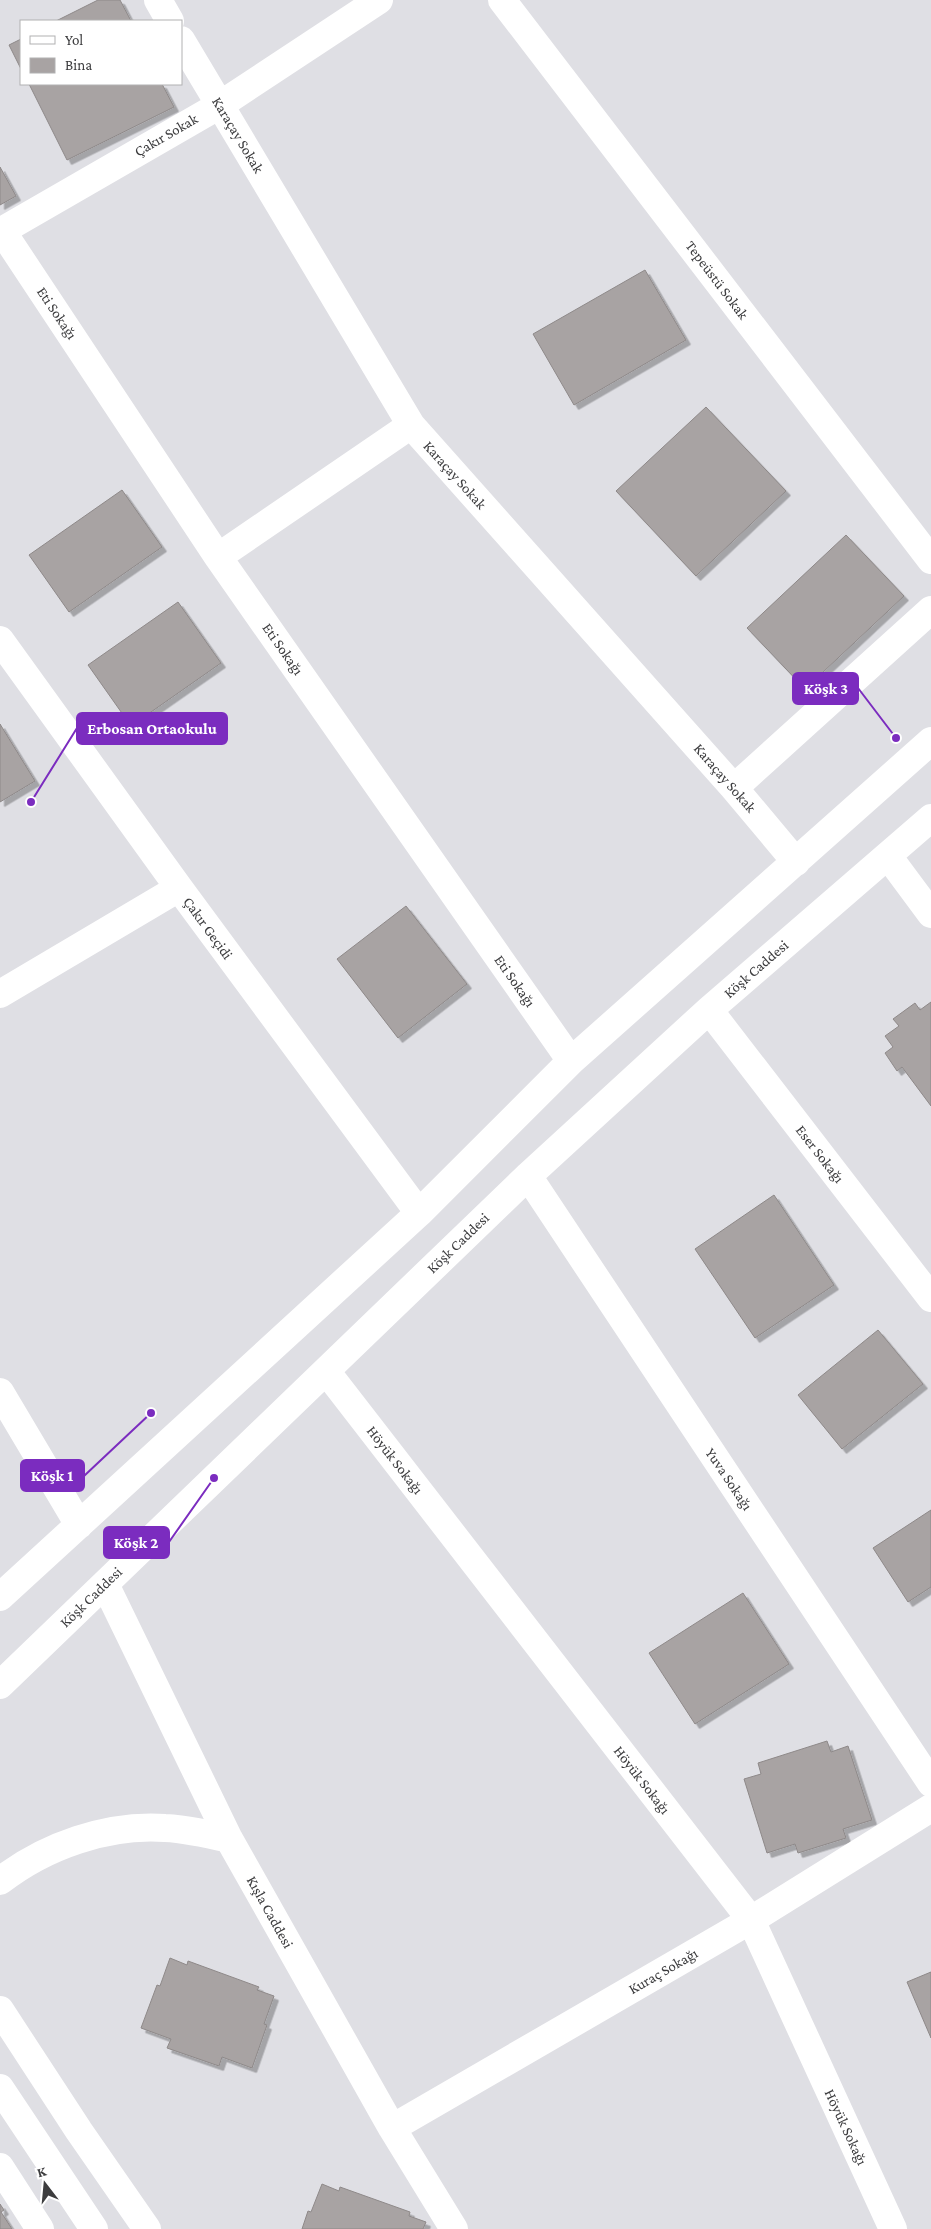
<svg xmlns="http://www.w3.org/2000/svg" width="931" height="2229" font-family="'Crimson Pro',serif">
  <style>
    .building { fill: #a8a3a3; stroke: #8e8989; filter: url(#shadow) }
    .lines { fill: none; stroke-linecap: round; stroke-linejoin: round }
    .minor { stroke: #fff; stroke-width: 28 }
    .labels { text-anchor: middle; stroke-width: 4; stroke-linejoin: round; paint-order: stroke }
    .street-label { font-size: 15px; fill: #3c3c3e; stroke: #fff }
    .leader { fill: none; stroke: #7b2cbf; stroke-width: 2 }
    .callout-dot { fill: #7b2cbf; stroke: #fff; stroke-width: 2 }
    .callout { fill: #7b2cbf; stroke: #7b2cbf; stroke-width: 2 }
    .callout-label { font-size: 16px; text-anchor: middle; font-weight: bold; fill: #fff }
  </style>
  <defs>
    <filter id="shadow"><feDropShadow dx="4.5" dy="4.5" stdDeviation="0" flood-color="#0004"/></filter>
  </defs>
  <rect width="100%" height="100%" fill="#dfdfe4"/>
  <!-- building -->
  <path class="building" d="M98,0h22l11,21h-75z
    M21,39v30l-12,-24z
    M29,84h133l12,23 -107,53z
    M0,167l16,29 -16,9z
    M645,270l41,70 -112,65 -41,-71z
    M706,407l80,84 -90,85 -80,-85z
    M122,490l40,57 -93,65 -40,-57z
    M846,535l58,61 -99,93 -58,-61z
    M178,602l43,61 -90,63 -43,-61z
    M0,724l35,57 -35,21z
    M406,906l61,78 -69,54 -61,-79z
    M931,1002v104l-29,-39 -5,4 -12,-18 8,-6 -8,-11 14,-10 -6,-7 22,-16 5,7z
    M774,1195l60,90 -79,53 -60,-89z
    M878,1330l45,54 -81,65 -44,-54z
    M931,1510v77l-23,15 -35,-54z
    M743,1593l46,71 -94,60 -46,-71z
    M827,1741l4,11 17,-6 24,74 -29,9 3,9 -48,15 -3,-9 -28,9 -23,-74 17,-5 -3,-11z
    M170,1958l17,7 1,-4 71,26 -2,3 17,6 -10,28 3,1 -15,43 -30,-11 -3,9 -52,-18 4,-9 -30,-11 16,-43 3,1z
    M931,1972v66l-24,-56z
    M322,2184l17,7 1,-4 70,25 -1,4 17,6 -3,7h-121l6,-18 3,1z
    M0,2204l4,6 -3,2 11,17h-12z"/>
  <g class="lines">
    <!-- minor -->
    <path class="minor" d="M158,0l12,21
      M502,0l429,560
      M181,40l230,385 323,363 62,74
      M2,231l216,326 353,504
      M0,232l220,-127 159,-105
      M218,557l193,-132
      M0,640l179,248 240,325
      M734,788l197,-178
      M888,856l43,58
      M0,994l179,-106
      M709,1010l222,288
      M528,1176l403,607
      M326,1371l425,549 142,309
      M0,1392l79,133
      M105,1584l124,255 163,289 62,101
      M0,1597l419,-384 152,-152 360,-320
      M0,1685l528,-509 181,-166 222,-192
      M0,1881c45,-35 107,-57 165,-53 22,1 43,6 64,11
      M0,2010l79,121 68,98
      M0,2088l94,141
      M392,2128l359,-208 180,-112
      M0,2167l40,62"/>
  </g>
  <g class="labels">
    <!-- street labels -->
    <g class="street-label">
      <text transform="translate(166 135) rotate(-30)" y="5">Çakır Sokak</text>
      <text transform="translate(238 135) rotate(59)" y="5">Karaçay Sokak</text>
      <text transform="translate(717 280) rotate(53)" y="5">Tepeüstü Sokak</text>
      <text transform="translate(57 313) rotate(56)" y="5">Eti Sokağı</text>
      <text transform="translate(455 475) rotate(48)" y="5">Karaçay Sokak</text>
      <text transform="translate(283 649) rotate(55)" y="5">Eti Sokağı</text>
      <text transform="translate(725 778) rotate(49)" y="5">Karaçay Sokak</text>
      <text transform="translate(208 928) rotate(54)" y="5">Çakır Geçidi</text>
      <text transform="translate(756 969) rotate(-41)" y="5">Köşk Caddesi</text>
      <text transform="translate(515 981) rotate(55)" y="5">Eti Sokağı</text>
      <text transform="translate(820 1154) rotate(52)" y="5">Eser Sokağı</text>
      <text transform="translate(458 1243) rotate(-44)" y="5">Köşk Caddesi</text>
      <text transform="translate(395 1460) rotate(52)" y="5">Höyük Sokağı</text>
      <text transform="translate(729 1479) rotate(56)" y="5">Yuva Sokağı</text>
      <text transform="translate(91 1597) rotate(-44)" y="5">Köşk Caddesi</text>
      <text transform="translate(642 1780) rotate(52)" y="5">Höyük Sokağı</text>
      <text transform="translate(270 1912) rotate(61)" y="5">Kışla Caddesi</text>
      <text transform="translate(663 1971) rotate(-30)" y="5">Kuraç Sokağı</text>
      <text transform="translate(846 2127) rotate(65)" y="5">Höyük Sokağı</text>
    </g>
  </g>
  <!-- callouts -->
  <path class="leader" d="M896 738L858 688M31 802L77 728M151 1413L84 1476M214 1478L169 1542"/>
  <g class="callout-dot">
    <circle cx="896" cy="738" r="5"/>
    <circle cx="31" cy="802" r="5"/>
    <circle cx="151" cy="1413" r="5"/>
    <circle cx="214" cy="1478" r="5"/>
  </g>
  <g class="callout">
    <rect x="793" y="673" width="65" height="31" rx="5"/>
    <rect x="77" y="713" width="150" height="31" rx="5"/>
    <rect x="21" y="1460" width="63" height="31" rx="5"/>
    <rect x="104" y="1527" width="65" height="31" rx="5"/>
  </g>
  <g class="callout-label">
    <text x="826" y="694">Köşk 3</text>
    <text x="152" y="734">Erbosan Ortaokulu</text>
    <text x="52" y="1481">Köşk 1</text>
    <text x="136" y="1548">Köşk 2</text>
  </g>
  <!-- legend -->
  <rect x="20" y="20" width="162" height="65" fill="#ffffff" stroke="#b1b1b2"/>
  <rect x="30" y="36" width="25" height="8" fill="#ffffff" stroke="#b1b1b2"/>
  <text x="65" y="45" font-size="15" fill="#3c3c3e">Yol</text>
  <rect x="30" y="58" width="25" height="15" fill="#a8a3a3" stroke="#b1b1b2"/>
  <text x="65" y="70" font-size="15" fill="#3c3c3e">Bina</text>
  <!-- north arrow -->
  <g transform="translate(45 2184) rotate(344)" stroke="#ffffff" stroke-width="4" paint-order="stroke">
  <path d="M0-4L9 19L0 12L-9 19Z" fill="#3c3c3e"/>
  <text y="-8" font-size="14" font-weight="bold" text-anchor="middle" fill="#3c3c3e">K</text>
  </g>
</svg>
